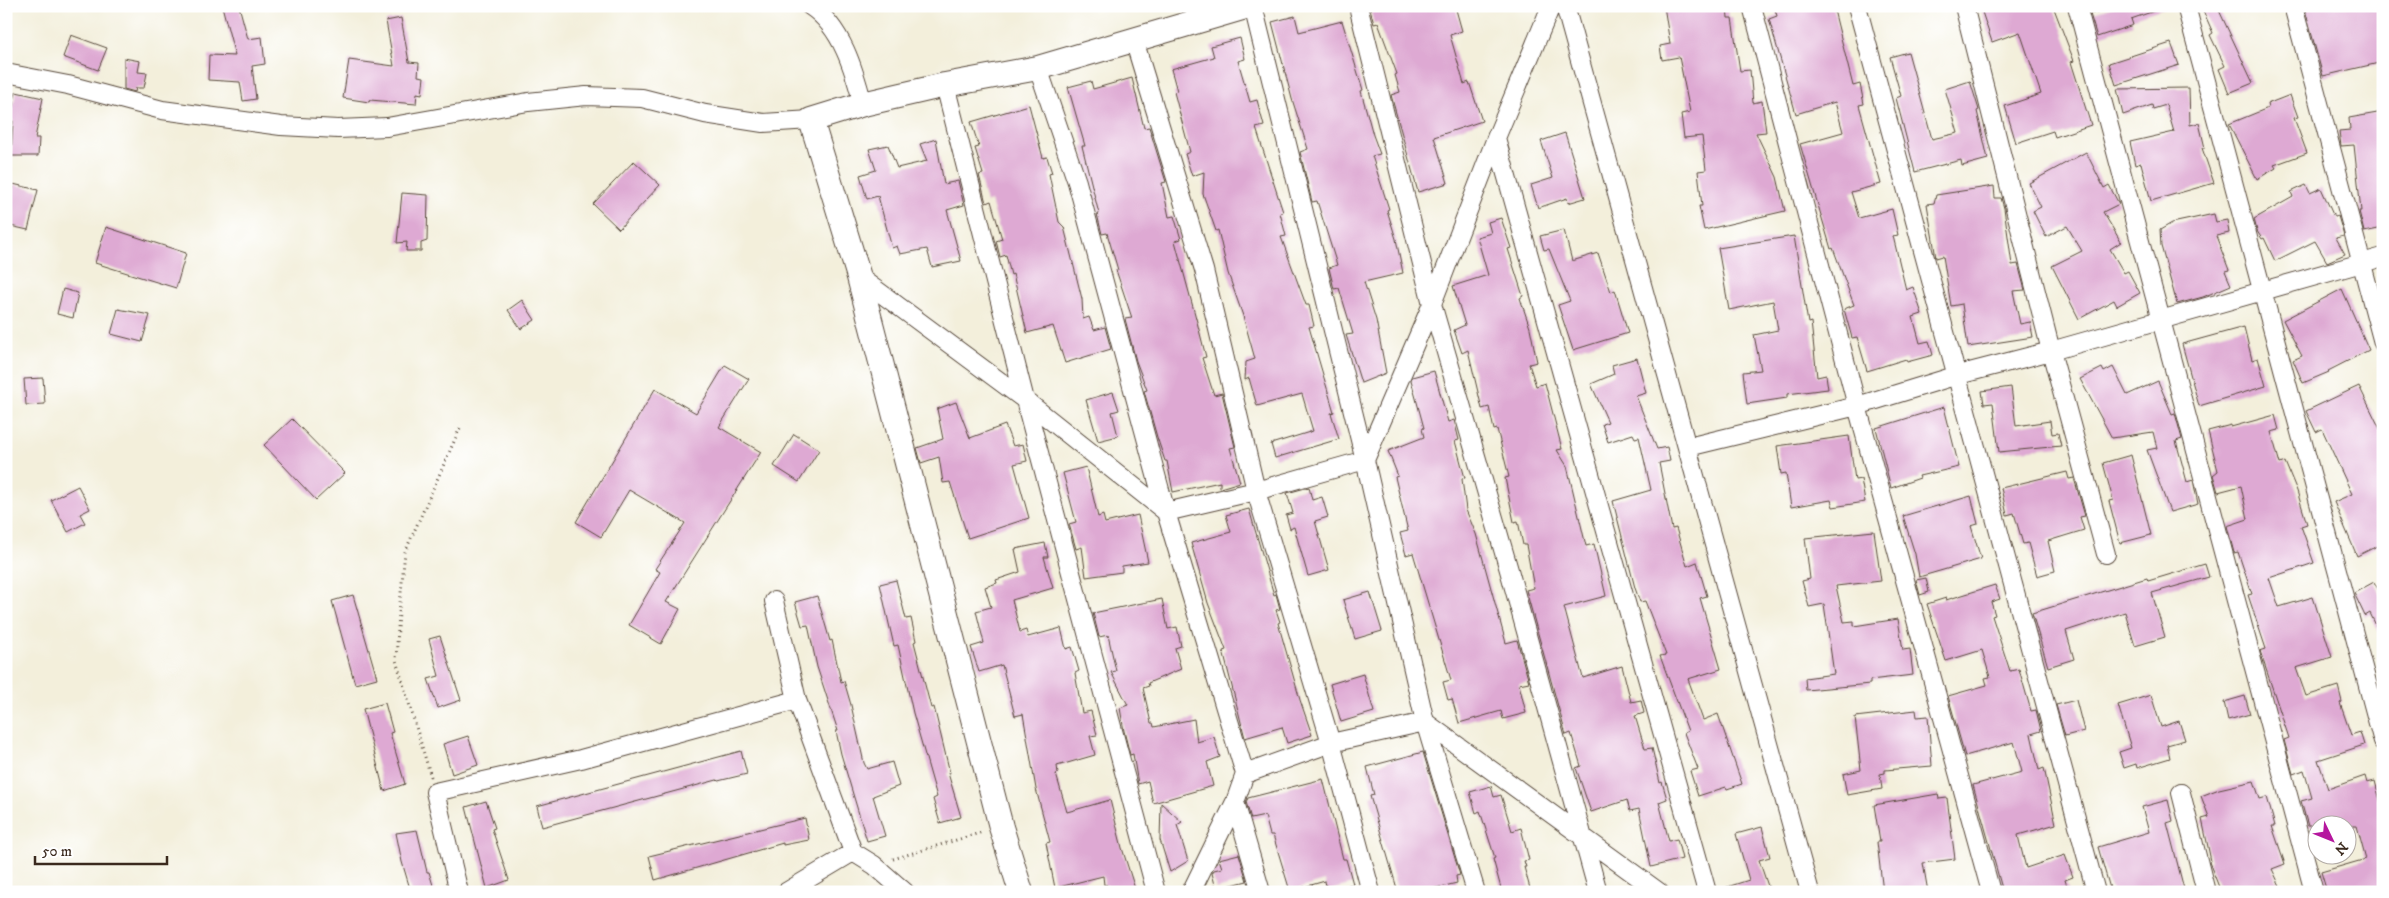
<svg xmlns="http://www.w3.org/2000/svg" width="2389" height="898" font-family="'IM FELL DW Pica',serif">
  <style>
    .building { fill: #dea9d3 }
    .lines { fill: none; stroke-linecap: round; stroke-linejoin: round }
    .street-casing { stroke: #57483a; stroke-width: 20 }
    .secondary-casing { stroke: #57483a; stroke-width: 26 }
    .path { stroke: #57483a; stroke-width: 3; stroke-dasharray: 1 4; stroke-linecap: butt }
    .street { stroke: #fff; stroke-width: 18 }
    .secondary { stroke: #fff; stroke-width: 24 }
  </style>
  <rect width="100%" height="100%" fill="#fff"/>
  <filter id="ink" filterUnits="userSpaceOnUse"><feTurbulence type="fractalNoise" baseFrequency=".02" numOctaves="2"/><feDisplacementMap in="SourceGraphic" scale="10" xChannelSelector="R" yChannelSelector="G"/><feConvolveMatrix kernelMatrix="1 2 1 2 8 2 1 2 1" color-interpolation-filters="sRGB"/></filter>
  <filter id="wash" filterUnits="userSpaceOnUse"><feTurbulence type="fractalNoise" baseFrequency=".0096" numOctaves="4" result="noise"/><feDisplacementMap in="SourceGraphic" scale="20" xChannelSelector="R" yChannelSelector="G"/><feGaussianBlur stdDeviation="1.12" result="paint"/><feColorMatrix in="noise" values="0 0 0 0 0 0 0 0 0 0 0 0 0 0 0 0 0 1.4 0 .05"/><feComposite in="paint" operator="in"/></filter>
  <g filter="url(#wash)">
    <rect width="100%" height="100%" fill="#f3efdb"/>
    <g id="blocks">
      <!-- building -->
      <path class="building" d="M222,6h17l9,33 14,-2 3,27 -13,2 4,33 -13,2 -3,-19 -32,-2 1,-25 26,1z
        M1369,6h86l7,25 -12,4 14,49 5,-2 13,39 -48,16 14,46 -30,9 -27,-97 9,-3 -5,-17 2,-1 -19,-51 -4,1z
        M1664,6h63l1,12h4l8,53 10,-1 3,33 9,-2 4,31 -10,1 21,44 8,34 -81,19 -5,-24h3l-4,-35 8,-1 -4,-34 -18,2 -3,-24 9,-2 -11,-55 -17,3 -2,-14 10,-2z
        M1783,6h50l20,80 7,-2 4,20 -5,1 22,79 -30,8 8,26 33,-9 6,26 -5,1 13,54 7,-3 9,27 -9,3 7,26 9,-2 4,14 -26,7 -1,-3 -39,12 -10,-34 -5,1 -8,-29 10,-4 -21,-57 -2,1 -31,-105 43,-12 -8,-30 -39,12 -27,-95 8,-3 -2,-7z
        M1980,6h73l21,55 -3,1 20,63 -36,12 -2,-6 -37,12 -11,-37 36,-12 -21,-62 -28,10z
        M2116,6h46l1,2 -32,11 2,6 -36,12 -7,-23z
        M2201,6h16l36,77 -24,10 -10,-24 6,-3 -15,-31 3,-2z
        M2304,6h79v56l-60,14z
        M1295,16l4,16 43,-11 21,69 -2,1 12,44 7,19 -8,2 17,53 -2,1 9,29 7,34 -39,9 12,38 10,53 -25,10 -15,-48 7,-1 -14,-46 -5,1 -5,-21 8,-3 -20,-64 -5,1 -12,-50 8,-3 -16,-50 -20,-77z
        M401,18l8,44 10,1 -1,13 6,1 -2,17 -5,-1 -1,11 -46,-4 -1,2 -26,-4 6,-38 45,6 -8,-45z
        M71,35l36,13 -9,22 -35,-13z
        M1240,38l5,21 -7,2 12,41 7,-2 7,26 -8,2 27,84 -3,1 6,23 -5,1 25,68h3l5,21 -5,1 25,85 -3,1 8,26 -64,19 -4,-14 42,-13 -11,-37 -45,12 -8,-28 -4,2 1,-18 9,-3 -12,-43 -15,-43 -10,-43 -2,1 -13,-37 1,-22 -12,4 -7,-22 5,-2 -16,-60 3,-1 -6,-22 43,-12 -3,-11z
        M2171,43l8,22 -63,20 -7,-22z
        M1908,52l24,87 26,-6 -13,-44 25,-8 9,29 -2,1 11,48 -26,7 -1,-6 -46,12 -19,-74 5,-2 -11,-39z
        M124,58l16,3 -2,11 9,1 -3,15h-8l-1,4 -11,-3z
        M1132,78l12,50 5,-1 17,55 -4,1 7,34 5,-1 7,23 -6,2 22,81 9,35 -4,1 12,37 8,-2 13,54 -5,1 10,34 -20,6v-6l-47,10 -6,-31h-2l-8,-24 -13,-46 3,-1 -11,-29 -11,-42 7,-1 -16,-48h2l-11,-37 -5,1 -5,-20h2l-17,-68h3l-17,-59 23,-6 2,8z
        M2189,88l1,37 9,-2 6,25h-3l12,35 -63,18 -10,-38 -6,2 -5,-23 44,-10 -8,-27 -13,4 -1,-4 -29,10 -6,-26z
        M16,92l27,6 -8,40h4l-1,18h-27l2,-35 -3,-1z
        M2290,95l8,22 -4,1 13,35 -33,12 2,3 -19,11 -28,-55 39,-16 -1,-4z
        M1029,105l14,53 4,-1 5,16 -3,1 10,48 5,5 18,72 1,20 6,-2 5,13 11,-3 6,22 -46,14 -12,-37 -26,7 -14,-59 -2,1 -5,-20 -6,2 -4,-16 6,-2 -11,-38 -5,2 -7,-28 4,-1 -8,-26 4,-1 -8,-25z
        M2383,112v38l-3,1 3,77 -19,4 -5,-21h2l-7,-66 -13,1 -2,-15 11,-1 -1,-12z
        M1565,133l20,65 -17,5 -1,-5 -29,10 -7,-23 22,-7 -12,-37z
        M936,139l8,45 14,-3 6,24 -17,5 14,51 -29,6 -5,-18 -27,5 -3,-8 -5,2 -14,-52 -11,3 -7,-24 16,-5 -7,-21 19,-4 9,23 30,-7 -7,-17z
        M2086,152l18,36 5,-3 10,19 -16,8 18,30 -11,7 14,24 4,-2 12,22 -23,13 -3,-6 -35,19 -27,-53 30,-15 -15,-25 -21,11 -13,-26 8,-4 -12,-24z
        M634,161l26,24 -41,44 -26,-25z
        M13,184l25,6 -10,40 -22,-5v-15z
        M2306,185l4,8 11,-5 13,29 4,-1 6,20 -8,2 9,16 -18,8 -12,-21 -40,20 -11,-23 -2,1 -5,-8 -3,-12 39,-22 -2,-5z
        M1994,186l1,12h6l3,10 8,57 6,-1 7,26 -12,1 7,33 10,-2 3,15 -65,10 -6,-43 -11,2 -8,-50 -7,2 -9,-54 7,-1 2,-8z
        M402,193l26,2 -1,46 -6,2v8h-15l1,-9 -10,1z
        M2214,214l2,8 11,-2 2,13 -13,3 13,34 -4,1 6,14 -28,12 -26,7 -16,-58 -1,-16 12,-7z
        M1501,218l10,30 -3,1 15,47 -3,2 10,30 7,34 -8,2 7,22 9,-3 17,66 -5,1 10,16 19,80 8,-2 12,52 -42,11 19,71 39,-12 9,36 10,-2 3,13 -9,3 10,33 7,-1 8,35 2,-1 5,17 -8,3 10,39 8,-2 5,20 -31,8 -12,-58 -9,2 -3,-11 -36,12 -15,-44 5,-2 -10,-33 -5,2 -40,-145 8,-2 -8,-43h-3l-5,-24 -4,1 -9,-44 4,-1 -12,-48 -3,1 -5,-23 -7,2 -14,-59 -6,3 -8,-23 11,-5 -12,-39 35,-11 -11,-38 14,-4 -3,-11z
        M106,227l80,26 -10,35 -81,-25z
        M1564,230l8,31 26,-8 13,39 4,-2 13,43 -55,17 -15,-45 12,-4 -21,-52 -5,1 -4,-14z
        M1794,236l14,87 3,-1 6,55 9,-2 2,14 -41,5v4l-40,6 -4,-32 18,-2 -7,-35 24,-5 -5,-29 -44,9 -11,-62z
        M63,289l15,4 -5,25 -16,-4z
        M2342,289l27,61 -41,21 1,1 -26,11 -10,-23 9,-4 -19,-36z
        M522,300l13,20 -14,9 -13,-19z
        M118,309l32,6 -8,27 -31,-8z
        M2244,327l8,33 6,-2 8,28 -67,20 -17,-62z
        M1637,358l9,35 -10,3 21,53 10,-2 3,14 -11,2 13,66 4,-1 11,38 10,-4 10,34 -7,2 21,71 -33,10 15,41 15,-6 24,70 -15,5 -1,-2 -28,9 -8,-25 8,-2 -14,-36 4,-2 -28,-75 6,-1 -21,-54 -5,1 -5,-14 -22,-87 38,-11 -12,-53 -4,1 -2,-4 -25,8 -6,-18 6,-2 -17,-38 23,-10 -2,-9z
        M725,365l24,14 -30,48 42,25 -95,150 14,7 -19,35 -32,-19 31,-53 -5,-3 30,-46 -56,-33 -28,47 -25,-15 79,-133 41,24z
        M2113,367l14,28 31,-14 14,33 3,-1 7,26 -6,2 11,41 6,-2 5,24 -28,8 -23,-62 10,-2 -4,-16 -41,6 -32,-59 22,-11 2,4z
        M1434,371l14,51 6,-2 5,20 -4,1 10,37 -3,1 4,31 10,24 30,109 11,-3 12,42 -10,2 7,29 -23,6 -2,-8 -42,12 -7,-24 -4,1 -5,-18 8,-2 -38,-127 -7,2 -6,-22 8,-2 -13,-54 3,-1 -10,-25 36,-14 -2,-8 2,-1 -13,-48 1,-3z
        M43,378l2,26 -19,1 -2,-26z
        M2359,386l24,49v108l-26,13 -23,-54 18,-8 -30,-65 -6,3 -10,-21z
        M2011,387l5,39 34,-5 2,13 6,-1 3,13 -62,6 -6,-49 -9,1 -2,-13z
        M1113,392l6,18 -7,2 6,24 -20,5 -12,-41z
        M956,402l14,36 35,-13 8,21 10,-2 4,17 -13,3 15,54 -61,20 -18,-56 -7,1 -4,-26 -18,6 -4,-15 26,-9 -6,-30z
        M1944,407l15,60 -40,9 1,2 -29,10 -15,-60z
        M2275,415l4,15 -8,2 9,32 5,-2 12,29 10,33 -6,2 13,37 -45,15 10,29 34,-10 19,60 -36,11 10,28 32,-10 4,16 -2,1 11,32 9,-3 4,13 -46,15 10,29 37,-13 2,7 8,-2 8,31v19l-4,1 4,19v37l-15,4h-41l-6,-20 45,-13 -9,-33h-49l-7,-25 11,-3 -8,-28 -11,4 -9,-34 5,-2 -29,-87 6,-2 -18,-54 4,-1 -14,-42 -4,1 -7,-27 21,-7 -7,-33 -23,6 -5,-17 5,-4 -10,-40 23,-6v2z
        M292,419l53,54 -29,27 -52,-55z
        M794,434l25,16 -20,32 -25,-16z
        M1849,436l6,44 6,-1 4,23 -32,5 -2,-7 -40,7 -5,-34 -5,1 -4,-28z
        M2131,455l20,80 -31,8 -11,-42 4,-1 -10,-37z
        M1086,467l12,50 5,-2 2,8 33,-8 10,47 -26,4v6l-36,5 -4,-30 -6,2 -7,-25 7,-2 -13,-49z
        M2067,472l2,7 5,-1 11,38 -5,1 4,13 -36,11 7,30 -18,5 -9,-33 -5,1 -9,-31 -7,2 -6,-27z
        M78,486l12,23 -10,5 5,9 -17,9 -17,-32z
        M1309,487l3,13 10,-3 6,20 -13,4 14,49 -21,6 -14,-49 -4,2 -4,-14 7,-2 -6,-20z
        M1971,496l7,28 -7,2 10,33 -62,18 -4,-23 -12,-38z
        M1249,509l25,86 2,-1 4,15 -4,1 4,12 -2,1 22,77 12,35 -25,8 -5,-16 -37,11 -22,-87 3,-1 -18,-47 -17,-60 40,-11 -5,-17z
        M1874,531l7,50 -45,5 8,36 10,-1v5l44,-7 5,31 7,-1 3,26 -43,5v4l-64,6 -1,-12 29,-4 -10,-70 -15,3 -7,-26 8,-2 -5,-41z
        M1045,543l3,14h-4l9,31 -41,12 8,32 6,-2 2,7 33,-9 5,21 6,-2 7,24 -4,2 7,40 9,-2 6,24 -7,1 5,19 -38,11 1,7 -2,1 11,38 43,-12 12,48 14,44h-28l-1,-7h-3l-1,-9 -48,12 -9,-45 4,-1 -14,-53 -13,-75 -8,2 -13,-51 -23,7 -8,-25 13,-4 -8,-32 15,-4 -6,-20 12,-4 -1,-3 24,-8 -5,-23z
        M2205,564l4,13 -57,16 13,44 -30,9 -10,-34 -59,19 8,28 -26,8 -16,-54 115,-35 1,3z
        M1926,578l3,14 -9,3 -4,-15z
        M896,580l10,39 5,-1 5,23 -2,1 17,66 3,-1 16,66h-2l13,44 -21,6 -7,-24 4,-2 -24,-84 -15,-68 -4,1 -14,-62z
        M2374,582l9,16v42l-13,-27 -5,3 -11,-23z
        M1995,585l5,14 -9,3 4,13 -3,1 18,55 9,-2 12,42 5,-1 5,21 -10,3 8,36 5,-2 12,56 -38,11 1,5 7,28 39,-13 8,22 -8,3 4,12h-66l-30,-107 49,-13 -8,-30 -49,14 -17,-60 39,-11 -2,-7 5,-1 -8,-27 -36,11 -19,-57 19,-6v2z
        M1370,592l12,39 -27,8 -12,-39z
        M353,595l24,83 -22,6 -23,-83z
        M817,596l13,45 2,-1 9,42 3,-1 7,24 13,58 3,6 25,-7 7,24 -26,10 12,40 -18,5 -26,-87 -5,-23h2l-21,-64 -9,-42 -6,1 -7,-24z
        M1162,599l6,30 9,-2 4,19 -6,2 6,21 -33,14 1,3 -6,2 8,35h2l1,4 40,-8 3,23 17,-5 6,20 -13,5 6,24 -60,17 -5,-22 -10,3 -5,-30 -3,1 -6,-24 -4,-23 8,-3 -17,-33 5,-1 -8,-36 -9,2 -6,-24z
        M440,636l21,64 -23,8 -10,-29 11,-3 -10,-37z
        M1363,674l11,38 -33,10 -11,-38z
        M2151,695l10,32 18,-6 6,19 -18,5 3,13 -33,10 -1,-4 -12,4 -5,-16 12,-4 -13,-43z
        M2245,696l5,18 -22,6 -4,-18z
        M2076,700l8,31 -19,5 -9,-31z
        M385,703l8,29 -3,1 15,51 -21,7 -21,-82z
        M1916,710l1,7 11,-1 4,50 -47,4v3l-5,1 2,15 -35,6 -4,-21 18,-4 -6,-53z
        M468,736l10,29 -26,9 -9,-30z
        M741,751l6,23 -29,7 -1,-1 -175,47 -5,-21z
        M1423,752l37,123 -4,1 1,7 -38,9h-21l-28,-96 4,-1 -7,-28z
        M1323,779l20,80h3l7,25 -26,7 -2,-10 -35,10 -17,-56h-3l-5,-19 -14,3 -5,-17 2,-4z
        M2254,781l6,18 7,-2 8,29h-3l13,38 -13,5 11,23h-62l-12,-30 2,-1 -9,-42 7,-2 -8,-21 18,-7z
        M1491,786l3,11 7,-2 11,36 9,-3 8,32 -5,1 2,6h-2l7,25h-29l-9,-33 2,-1 -15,-47 -4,2 -6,-21z
        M1938,794l1,5 8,-1 8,61 -32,4 5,29h-45l-6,-50h3l-6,-37z
        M2168,800l5,21 -6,2 17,66 -14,3h-59l-13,-45 51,-15 -7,-25z
        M486,801l9,27 -3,1 17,51 -22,8 -21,-81z
        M1161,803l21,19 -5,3 11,36 -18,11 -10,-32z
        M805,818l4,22 -26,5v-2l-128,37 -6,-24z
        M1762,827l8,30 -11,3 11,32h-49v-3l28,-9 -13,-46z
        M417,830l10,42h2l6,20h-24l-9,-30 -6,-29z
        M1239,854l8,27 -31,8 -4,-16 2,-3 8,-2 -3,-9z"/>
    </g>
  </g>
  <g filter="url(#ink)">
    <use href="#blocks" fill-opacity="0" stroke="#57483a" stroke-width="1"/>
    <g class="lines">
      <!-- street casing -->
      <g class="street-casing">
        <path id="street" d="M810,6c32,21 44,64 53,98
          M1253,6l112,454 67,-156 64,-166 55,-132
          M1358,6l74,298 77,266 89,322
          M1565,6l245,886
          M1752,6l105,400 134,486
          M1857,6l239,886
          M1964,6l87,345 55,203
          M2077,6l237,886
          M2186,6l197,736
          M2293,6l90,337
          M1134,40l70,230 52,221 75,252 40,149
          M6,73l62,12 94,25 119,16 57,3 49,-2 141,-25 58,-6 56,2 63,16 58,9 48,-3
          M945,85l80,315 131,492
          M1496,138l211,754
          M859,277l166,123 141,112 -89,-330 -39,-114
          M1688,447l169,-41 101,-31 93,-24 332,-94
          M774,601l23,99 56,152
          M1245,774l-10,28 26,90
          M2181,793l25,99
          M459,892l-24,-100 146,-33 216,-59
          M786,892l67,-40 21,13 31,27
          M1191,892l44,-90
          M1476,892l-51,-170 -60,-262 -109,31 -90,21 79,262 86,-31 94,-21 234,170"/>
      </g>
      <!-- secondary casing -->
      <g class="secondary-casing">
        <path id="secondary" d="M1021,892l-20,-65 -142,-550 -48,-157 52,-16 82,-19 93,-17 211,-62"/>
      </g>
      <!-- path -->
      <path class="path" d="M431,777l-35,-117 3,-47 6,-61 55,-124
        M893,859l90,-27"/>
      <!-- street -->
      <use href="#street" class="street"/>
      <!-- secondary -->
      <use href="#secondary" class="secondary"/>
    </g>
  </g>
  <!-- margin -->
  <rect width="2389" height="898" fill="none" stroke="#fff" stroke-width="25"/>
  <!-- north arrow -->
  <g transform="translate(2332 840) rotate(133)"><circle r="24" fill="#ffffff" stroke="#b1aaa5"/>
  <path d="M0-4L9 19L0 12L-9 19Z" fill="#b5179e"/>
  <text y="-8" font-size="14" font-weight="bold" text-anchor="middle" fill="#3b2a1e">N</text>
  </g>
  <!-- scale -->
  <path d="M35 856v8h132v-8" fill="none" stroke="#3b2a1e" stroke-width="2.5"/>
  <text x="42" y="856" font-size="15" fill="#3b2a1e" stroke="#ffffff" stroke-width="4" paint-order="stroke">50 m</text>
</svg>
